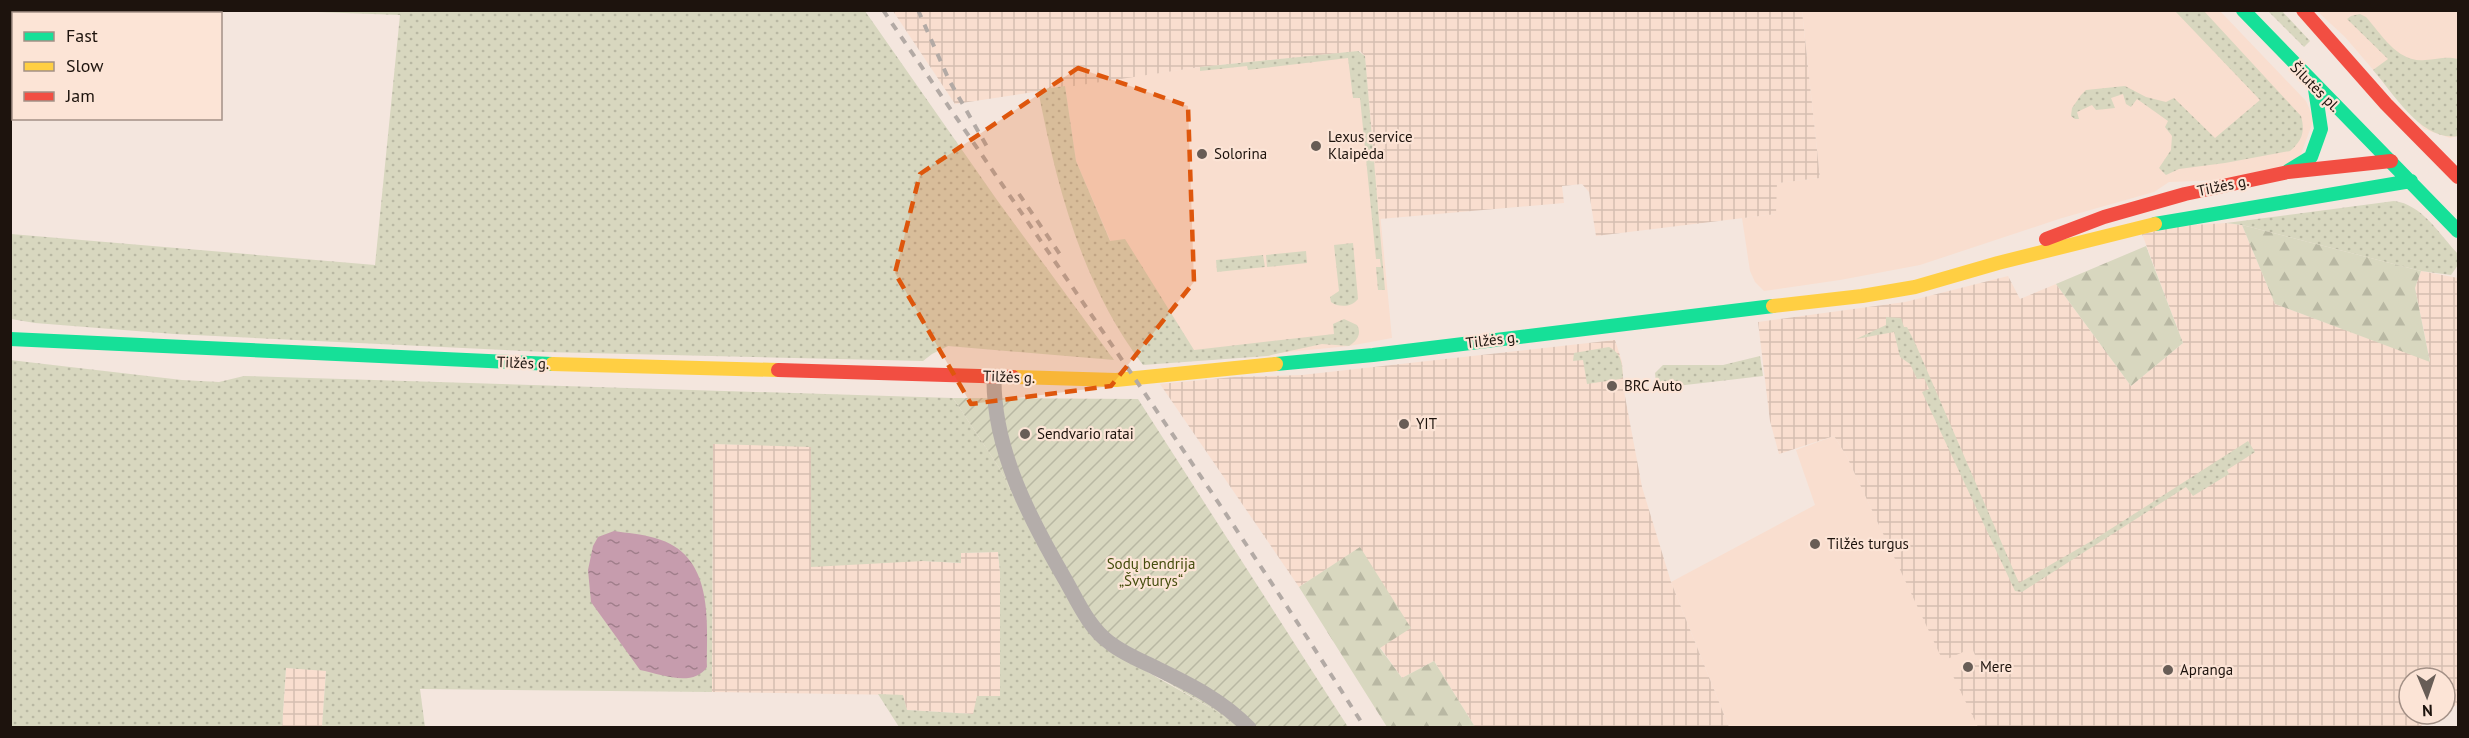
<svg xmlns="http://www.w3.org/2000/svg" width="2469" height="738" font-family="'PT Sans',sans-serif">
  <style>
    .built { fill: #f9decf }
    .industrial { fill: url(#industrial-grid) }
    .grass { fill: url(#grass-dots) }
    .forest { fill: url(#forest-firs) }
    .garden { fill: url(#garden-furrows) }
    .water { fill: url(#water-ripples) }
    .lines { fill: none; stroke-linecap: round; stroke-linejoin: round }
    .stream { stroke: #c69cad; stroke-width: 4 }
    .street { stroke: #b4adaa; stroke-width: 15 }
    .fast { stroke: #16e098; stroke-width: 14 }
    .slow { stroke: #ffcf43; stroke-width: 14 }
    .jam { stroke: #f24e42; stroke-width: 14 }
    .rail { stroke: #b3aaa5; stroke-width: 4; stroke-dasharray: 8 8; stroke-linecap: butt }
    .marked { fill: #de560c; fill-opacity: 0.2; stroke: #de560c; stroke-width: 4.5; stroke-dasharray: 12 8; stroke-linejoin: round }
    .poi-dot { fill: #685d56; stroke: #fce4d6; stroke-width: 2 }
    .labels { text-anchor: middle; stroke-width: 4.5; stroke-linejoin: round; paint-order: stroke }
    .street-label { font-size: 15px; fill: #1d130d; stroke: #fce4d6 }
    .poi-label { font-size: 15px; fill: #1d130d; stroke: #fce4d6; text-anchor: start }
    .park-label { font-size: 15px; fill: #454d0d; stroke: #fce4d6 }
  </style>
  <defs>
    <pattern id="industrial-grid" width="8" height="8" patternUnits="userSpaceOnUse" patternTransform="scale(1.5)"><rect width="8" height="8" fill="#f9decf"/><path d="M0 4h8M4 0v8" fill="none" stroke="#d5beb1"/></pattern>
    <pattern id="grass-dots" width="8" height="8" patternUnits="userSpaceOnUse" patternTransform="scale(1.5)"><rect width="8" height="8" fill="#d8d7bf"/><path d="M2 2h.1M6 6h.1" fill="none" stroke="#b9b8a3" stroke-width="1.8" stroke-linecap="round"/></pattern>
    <pattern id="forest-firs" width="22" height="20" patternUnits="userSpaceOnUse" patternTransform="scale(1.5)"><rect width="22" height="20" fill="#d8d7bf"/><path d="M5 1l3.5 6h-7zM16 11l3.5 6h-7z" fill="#b9b8a3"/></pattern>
    <pattern id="garden-furrows" width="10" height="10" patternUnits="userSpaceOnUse" patternTransform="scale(1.5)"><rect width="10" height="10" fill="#d8d7bf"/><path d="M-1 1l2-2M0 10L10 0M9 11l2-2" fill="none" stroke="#b9b8a3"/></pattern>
    <pattern id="water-ripples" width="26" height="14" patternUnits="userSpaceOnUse" patternTransform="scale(1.5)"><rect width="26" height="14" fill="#c69cad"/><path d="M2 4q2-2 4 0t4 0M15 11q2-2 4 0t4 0" fill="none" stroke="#a07e8b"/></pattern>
  </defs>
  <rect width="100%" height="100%" fill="#f4e6de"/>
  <!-- built -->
  <path class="built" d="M1802,11h418l86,90 8,18 -16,43 -76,18 -53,2 -15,10 -92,26 -142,47 -80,15 -76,11 -9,-9 -5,-11 -8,-53 34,-4v-31l44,-5z
    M2317,11h141v125l-8,2 -26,-9 -79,-92z
    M1358,51l7,5 27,282 -43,8 -151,15 -87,-119 -35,-81 -11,-75 135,-19z
    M1834,436l12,19 97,205 29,-13 6,15v65h-249l-58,-145 144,-77 -19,-55z"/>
  <!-- industrial -->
  <path class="industrial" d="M893,11h909l18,167 -43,5 -1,31 -180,22 -7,-44 -7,-8 -20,2 2,17 -184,16 -15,-163 -5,-5 -160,16 -245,37z
    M2226,223l16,2 33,79 155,57 -15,-73 6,-17 37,7v426l-13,8v-34h-36v36h32l-22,13h-441l-26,-53 26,-12 -6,-14 -29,13 -97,-206 -12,-19 -55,18 -9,-33 -12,-99 147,-20 103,-26 12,23 36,-15 75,102 52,-43 -41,-109 35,-8z
    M1615,340l7,22 2,29 18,96 29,95 58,145h-254l-41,-66 -32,17 -22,-31 -21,-99 -60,39 -139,-203 74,-7 68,-2z
    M713,444l98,2 112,115 37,2 1,-10 37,-1 2,20v124l-26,18 -67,-4 -5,-15 -190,-3z
    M286,668l40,2 -4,57 -40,1z"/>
  <!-- grass -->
  <path class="grass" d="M288,11h577l132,189 117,160 -166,-14 -16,8 -9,7 -378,-9 -371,-18 -139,-11 -24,-4v-85l364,31 25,-250z
    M2175,11h29l97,105c4,15 2,24 -11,35l-65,12 -46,6 -13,6 -7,-7 12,-18 1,-14 -7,-9 3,-6 -31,-22 -6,8 -5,-3 -3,-10 -12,4 4,10 -19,2 -4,-5 -15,7 2,7h-4l-4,-3 1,-8 9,-13 5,-5 39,-4 21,11 20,5 8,-4 41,40 45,-38z
    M2268,11h14l28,30 -6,6z
    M2360,14l6,3c16,18 32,46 59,43 13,-1 21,-4 33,-1v77c-36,6 -64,-42 -85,-66l15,-11 -41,-40 4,-3z
    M1358,51l7,5 20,234h-7l-2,-23h5l-1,-8h-4l-16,-161h-7l-5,-40 -100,12 -1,-4 -47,5v-4z
    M1065,86l11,75 34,80 15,-2 69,111 140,-16 -1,-10 11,-5 13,6c5,9 0,16 -8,21l-27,-2 -55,12 -124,9c-61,-80 -86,-178 -105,-275z
    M2394,201c28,3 46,34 64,53v11l-7,10 -30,-4 -179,-46 -16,-2z
    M1353,243l5,56c-6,8 -19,9 -27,3l-1,-5 9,-6 -5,-46z
    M1306,251l1,12 -40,4 -1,-12z
    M1263,255l2,12 -48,5 -1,-12z
    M1886,317l15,1 3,9h3l9,18 103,238 76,-44 153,-98 7,11 -28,18 2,4 -36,22 -7,-9 -158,101 -6,4 -7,-1 -93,-199 7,-3 -5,-11 -7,1 -7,-15 -10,-7 -6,-25 -38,7 30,-14z
    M1609,347c13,7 13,16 14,30l-3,2 -33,5 -4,-24 -10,1 1,-8z
    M1760,356l3,20 -95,11 -12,-5 -1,-9 8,-8h60z
    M10,360l172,20 37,2 25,-6 709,22 47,71 43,86 92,110 83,47 17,15h-336l-21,-33 25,1 4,15 66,4 4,-18h23v-124l-2,-20 -37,1v10l-38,-2 -112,6v-120l-98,-3 -1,248 -292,-3 5,38h-103l4,-56 -40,-3 -4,59h-271z"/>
  <!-- forest -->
  <path class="forest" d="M2242,225l179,46 -6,17 15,74 -155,-58z
    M2146,246l37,97 -52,43 -75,-102z
    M1360,547l51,81 -31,20 22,30 32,-17 41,66h-88l-88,-140z"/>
  <!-- garden -->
  <path class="garden" d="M953,398l185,1 210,328h-113l-17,-15 -121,-71 -54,-86 -43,-86z"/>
  <!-- water -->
  <path class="water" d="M614,531c13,2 28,3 41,7 59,16 52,81 52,129 -14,21 -46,7 -67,3l-49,-68 -3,-32 5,-24 5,-9z"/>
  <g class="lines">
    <!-- stream -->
    <path class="stream" d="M69,14l4,-4
      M10,62l4,-2"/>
    <!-- street -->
    <path class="street" d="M994,377c-1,73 36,142 72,204 12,21 23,47 44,62 14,11 32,18 48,26 33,16 65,32 91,59"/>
    <!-- fast -->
    <path class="fast" d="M2243,10l215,221
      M2288,171l23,-14 10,-28 -6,-40
      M2155,224l256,-43
      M10,339l542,25
      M1276,364l97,-9 400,-49"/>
    <!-- slow -->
    <path class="slow" d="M1773,306l89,-10 53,-9 83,-24 157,-39
      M552,364l226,6
      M1013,377l103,3 160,-16"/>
    <!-- jam -->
    <path class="jam" d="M2303,10l83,94 72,73
      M2046,239l58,-22 81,-23 103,-22 103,-11
      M778,370l235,7"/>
    <!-- rail -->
    <path class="rail" d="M883,10c162,239 328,474 482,718
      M918,10l31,70 41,72
      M1019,194l42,62"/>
  </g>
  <!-- marked area -->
  <path class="marked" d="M1078,68l110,38 6,176 -83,104 -140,18 -76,-131 25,-99z"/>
  <!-- markers -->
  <g class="poi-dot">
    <circle cx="1316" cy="146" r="6"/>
    <circle cx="1202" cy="154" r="6"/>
    <circle cx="1612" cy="386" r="6"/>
    <circle cx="1404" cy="424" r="6"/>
    <circle cx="1025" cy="434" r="6"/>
    <circle cx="1815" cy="544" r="6"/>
    <circle cx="1968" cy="667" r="6"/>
    <circle cx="2168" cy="670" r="6"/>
  </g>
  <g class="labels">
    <!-- street labels -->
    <g class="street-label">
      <text transform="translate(2315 87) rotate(45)" y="5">Šilutės pl.</text>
      <text transform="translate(2223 186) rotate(-12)" y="5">Tilžės g.</text>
      <text transform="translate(1492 340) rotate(-7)" y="5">Tilžės g.</text>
      <text transform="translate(523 363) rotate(2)" y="5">Tilžės g.</text>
      <text transform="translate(1009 377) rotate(2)" y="5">Tilžės g.</text>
    </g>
    <!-- poi labels -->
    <g class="poi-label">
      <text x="1328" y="142">Lexus service<tspan x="1328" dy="17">Klaipėda</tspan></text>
      <text x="1214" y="159">Solorina</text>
      <text x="1624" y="391">BRC Auto</text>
      <text x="1416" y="429">YIT</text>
      <text x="1037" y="439">Sendvario ratai</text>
      <text x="1827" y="549">Tilžės turgus</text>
      <text x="1980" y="672">Mere</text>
      <text x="2180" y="675">Apranga</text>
    </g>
    <!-- park labels -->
    <g class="park-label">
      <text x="1151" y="569">Sodų bendrija<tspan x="1151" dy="17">„Švyturys“</tspan></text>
    </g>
  </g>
  <!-- border -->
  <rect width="2469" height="738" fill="none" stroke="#1d130d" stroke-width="24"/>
  <!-- legend -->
  <rect x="12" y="12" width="210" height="108" fill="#fce4d6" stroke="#a39086" stroke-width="1.5"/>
  <rect x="24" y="32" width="30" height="9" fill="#16e098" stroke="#a39086" stroke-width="1.5"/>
  <text x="66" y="42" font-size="18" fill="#1d130d">Fast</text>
  <rect x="24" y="62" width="30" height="9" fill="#ffcf43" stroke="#a39086" stroke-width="1.5"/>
  <text x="66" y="72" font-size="18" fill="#1d130d">Slow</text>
  <rect x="24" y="92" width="30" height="9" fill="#f24e42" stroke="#a39086" stroke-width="1.5"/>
  <text x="66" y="102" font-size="18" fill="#1d130d">Jam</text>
  <!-- north arrow -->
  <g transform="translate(2427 696) rotate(178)"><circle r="28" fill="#fce4d6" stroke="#a39086" stroke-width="1.5"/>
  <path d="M0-4.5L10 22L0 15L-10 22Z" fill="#685d56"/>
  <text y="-9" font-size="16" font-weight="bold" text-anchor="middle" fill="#1d130d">N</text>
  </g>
</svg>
